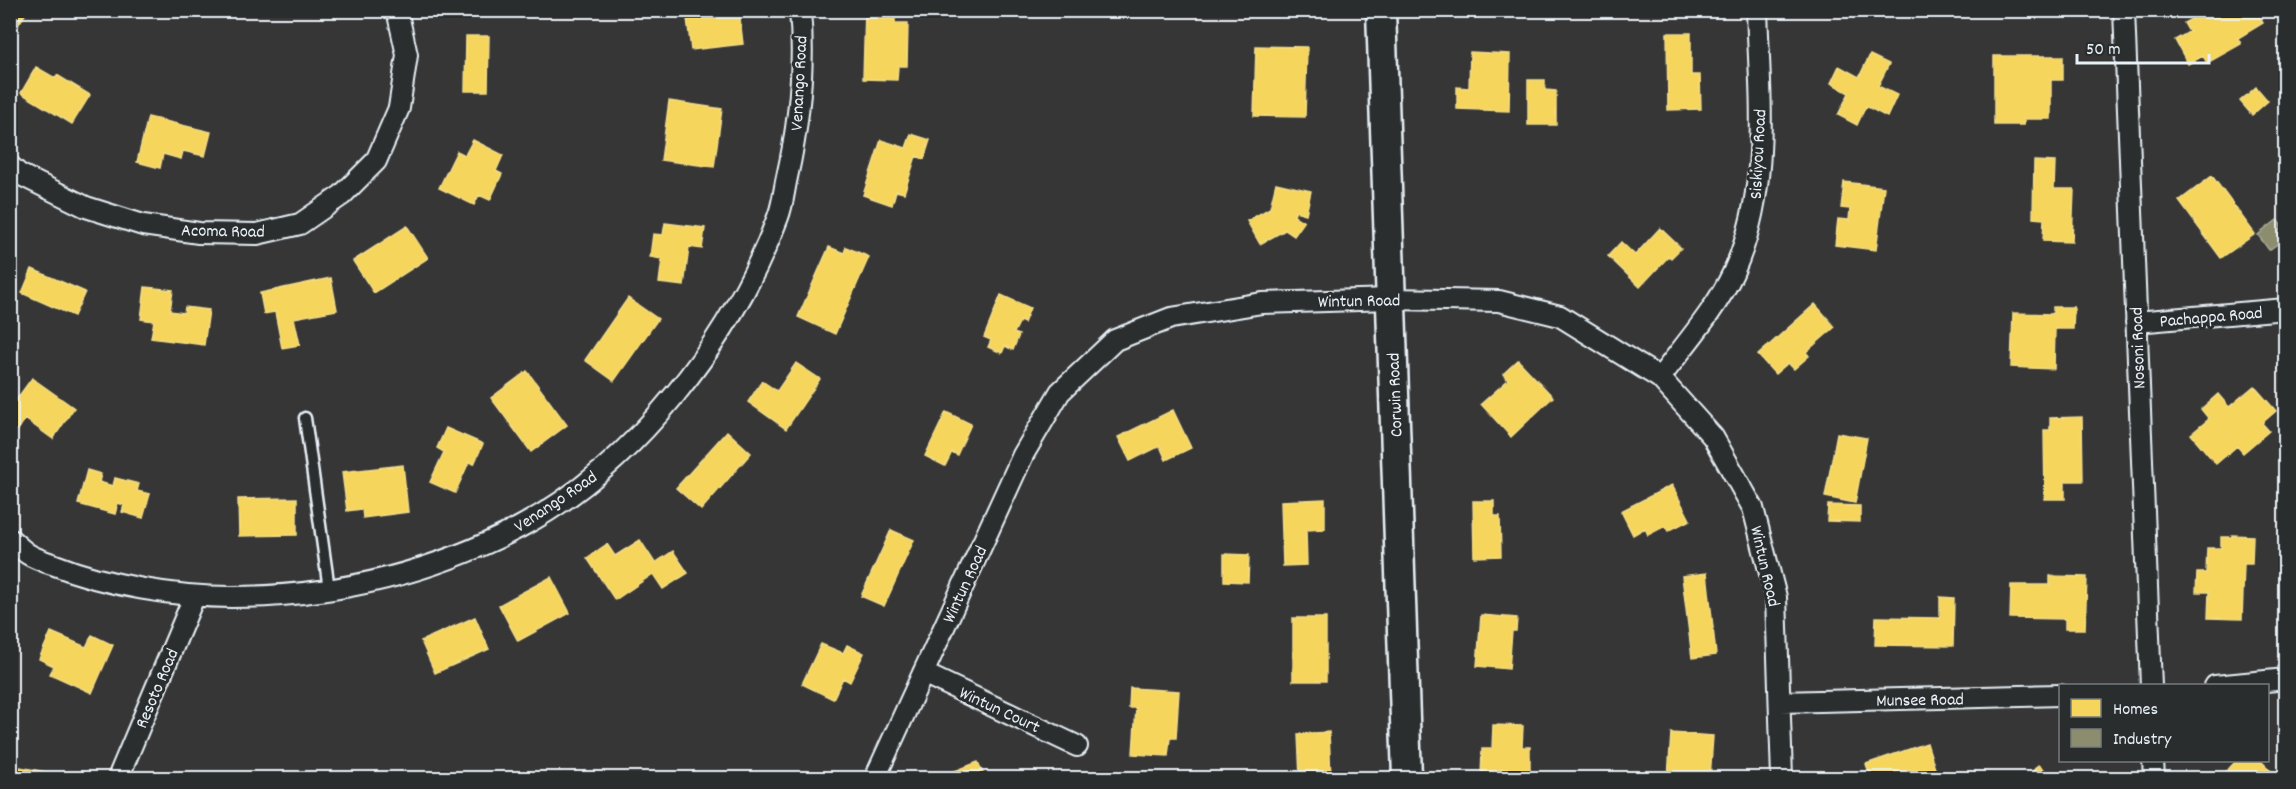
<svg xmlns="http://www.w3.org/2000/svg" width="2296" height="789" font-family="Dekko,sans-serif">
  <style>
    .homes { fill: #f6d55c; stroke: #f2dd8b; stroke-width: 1.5 }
    .industry { fill: #8c8c6e; stroke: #a8aa97; stroke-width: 1.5 }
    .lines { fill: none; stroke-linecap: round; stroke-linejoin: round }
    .lane-casing { stroke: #e8f1f8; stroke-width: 15 }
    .street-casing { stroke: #e8f1f8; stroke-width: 24 }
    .secondary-casing { stroke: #e8f1f8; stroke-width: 33 }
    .lane { stroke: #2a2d2e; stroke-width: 10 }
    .street { stroke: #2a2d2e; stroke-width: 20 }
    .secondary { stroke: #2a2d2e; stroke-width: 28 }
    .labels { text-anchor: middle; stroke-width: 6; stroke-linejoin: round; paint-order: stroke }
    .street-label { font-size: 18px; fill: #e8f1f8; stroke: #2a2d2e }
  </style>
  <rect width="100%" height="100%" fill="#373636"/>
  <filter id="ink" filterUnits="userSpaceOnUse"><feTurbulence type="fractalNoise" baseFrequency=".0167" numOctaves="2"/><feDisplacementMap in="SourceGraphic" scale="12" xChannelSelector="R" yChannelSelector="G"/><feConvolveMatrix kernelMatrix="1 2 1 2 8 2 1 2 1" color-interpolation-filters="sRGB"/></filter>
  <g filter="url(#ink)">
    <!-- homes -->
    <path class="homes" d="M10,10h18l-18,27z
      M686,10h53l4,34 -52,6z
      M865,10h30v13h13l-1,43h-9l-1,14 -34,-1z
      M2207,10h18l1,2 30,-2 7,13 -25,15 3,6 -34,19 -4,-7 -15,8 -13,-24 14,-8 -5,-9z
      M1667,33h24v42h9l1,34 -33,1z
      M466,36h23l-1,55h-23z
      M1256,46l51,1 -2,70 -51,-1z
      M1470,52l40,2 -1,57 -52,-2v-22l12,1z
      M1870,55l19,9 -11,22 19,9 -10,22 -21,-11 -9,19 -19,-10 11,-22 -18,-10 8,-17 20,11z
      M1994,56h69v24h-12v39h-27v6h-30z
      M36,67l19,11 2,-3 33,20 -18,29 -51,-31z
      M1528,80h17v10l11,1v34h-28z
      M2256,87l12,14 -16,14 -12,-14z
      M669,101l53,8 -8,58 -53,-7z
      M148,117l63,15 -6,24 -22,-5 -2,8 -18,-5 -3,14 -23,-6z
      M911,134l19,6 -6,19 -8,-3 -12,37 -8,-2 -4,14 -29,-10 18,-55 25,8z
      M473,140l30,15 -7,16 6,3 -12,26 -11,-5 -5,10 -35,-17 18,-37 8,4z
      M2034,161l21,1 -1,27h20l-2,53 -29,-1 1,-22 -11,-1z
      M2212,176l43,58 -34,24 -42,-57z
      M1844,182l40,5 -8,63 -41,-5 3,-26 11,1 1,-11 -9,-1z
      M1276,183l35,8 -5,23 -11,-3 -1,5 10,6 -10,14 -9,-6 -25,14 -13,-23 23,-13z
      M665,223l40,5 -3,21 -13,-2 -5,39 -25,-3 3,-24 -12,-2 3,-23 10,1z
      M407,226l21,32 -54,35 -21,-32z
      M1660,228l21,20 -10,10 -2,-2 -29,31 -32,-31 13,-14 14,13z
      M829,247l15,6 2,-6 23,10 -34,77 -37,-17z
      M32,269l53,23 -11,24 -52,-23z
      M331,278l6,32 -43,8 6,27 -18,3 -7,-36 -11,2 -4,-21z
      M145,287l28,3 -3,21 14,2 1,-6 24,3 -5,35 -53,-7 3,-17 -13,-2z
      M1001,295l29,13 -6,15 -4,-2 -6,12 5,2 -6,15 -8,-4 -3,7 -14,-6 3,-7 -7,-3z
      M628,298l30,21 -44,62 -29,-21z
      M1815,304l20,23 -29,25 3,4 -15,13 -6,-6 -13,11 -17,-19z
      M2053,307h21l-1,22h-18l-1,40 -43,-2 2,-54 40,1z
      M1518,360l35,37 -42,40 -30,-33 27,-24 -5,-6z
      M796,363l24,16 -34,50 -38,-27 14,-21 15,10z
      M527,371l40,54 -36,27 -40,-54z
      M32,378l42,30 -21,31 -28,-20 -7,11 -8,-5v-25l2,-3 4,3z
      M2254,386l22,25 -14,12 7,8 -26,22 -6,-7 -21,18 -25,-30 18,-15 -8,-10 17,-15 11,13z
      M1173,410l18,38 -25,12 -6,-14 -30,15 -12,-24z
      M946,412l25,12 -14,31 -5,-3 -7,14 -20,-10z
      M2082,417l1,64h-18v18h-20l-1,-69h6v-12z
      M446,428l37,16 -9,20 -5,-2 -14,31 -25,-11 14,-30 -7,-4z
      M727,431l24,22 -50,57 -25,-22z
      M1837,433l30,5 -12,65 -30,-6z
      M403,465l5,47 -45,6 -1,-9 -15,2 -5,-39z
      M87,470l14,4 -2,8 14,4 2,-8 24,6 -2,7 13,3 -7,24 -21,-6 2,-7 -6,-2 -3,11 -37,-10z
      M1672,485l18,35 -22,11 -3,-5 -17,9 -3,-7 -12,7 -12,-24z
      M297,498v37l-58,1 -1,-37z
      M1325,499v30l-19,1 1,35 -24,1 -2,-65z
      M1473,501h21v15h6l1,40 -27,1z
      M1828,505l32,1v16l-33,-1z
      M891,530l23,10 -30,66 -23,-10z
      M2232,535l21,1 -1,28h-8l-2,55 -34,-1 1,-26h-13l1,-19h9l1,-25h14v-11h11z
      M640,540l15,23 18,-12 15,22 -25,16 -10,-15 -38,26 -28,-42 20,-14 8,12z
      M1224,554l25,1 -1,27 -24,-1z
      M1707,573l9,82 -24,3 -10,-82z
      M2050,576l37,1 -2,52h-20v-10l-55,-1 1,-33h39z
      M551,577l19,36 -52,28 -19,-36z
      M1940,597l14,1 -1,48 -78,-1 1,-28 64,1z
      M1481,615l36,3 -1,13h-4l-3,38 -32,-3z
      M475,617l14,32 -54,24 -14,-32z
      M1293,618h33v63h-33z
      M51,632l35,15 6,-12 21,10 -21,48 -42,-19 4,-8 -15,-7z
      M821,644l22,9 4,-8 17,8 -14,29 -7,-4 -10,21 -31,-15z
      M1130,688l49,3 -3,47h-6l-2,18 -35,-2 3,-46h-7z
      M1493,725l30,1 -1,21h8v23l-29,-1v9h-20l1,-29h10z
      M1329,732l2,46h-31l-2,-44z
      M1671,733l42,3 -3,42h-42z
      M1927,743l9,29 -19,6h-46l-5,-14z
      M2237,760h23l12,12 -6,6h-46z
      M978,762l7,16h-48z
      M2038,765l18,13h-29z
      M20,767l26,5 -1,6h-35v-3l8,2z"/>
    <!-- industry -->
    <path class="industry" d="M2277,220l8,10 -5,4 4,5 -15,11 -11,-15z"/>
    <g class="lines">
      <!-- lane casing -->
      <g class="lane-casing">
        <path id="lane" d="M305,418l24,171"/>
      </g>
      <!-- street casing -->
      <g class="street-casing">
        <path id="street" d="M2124,10l27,676
          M10,166l9,8 67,33 57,18 56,8 58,1 43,-10 42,-29 34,-34 23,-53 8,-53 -10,-45
          M2136,322l150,-13
          M1660,378c25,-34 55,-67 73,-105 38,-84 27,-173 24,-263
          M10,539c6,5 12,11 18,15 8,5 18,8 27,11 50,20 121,32 176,32 102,0 199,-23 289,-70 115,-61 213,-190 258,-310 5,-13 6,-27 9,-40 12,-54 18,-111 13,-167
          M923,673l154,73
          M2215,686l71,-7
          M1780,702l280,-7
          M2153,760l1,18
          M118,778l76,-181
          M875,778l148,-323 37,-63 55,-52 56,-22 91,-15 129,-4 108,2 61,15 100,62 53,59 40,71 23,89 6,181"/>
      </g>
      <!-- secondary casing -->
      <g class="secondary-casing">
        <path id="secondary" d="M1381,10l26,768"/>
      </g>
      <!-- lane -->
      <use href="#lane" class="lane"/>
      <!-- street -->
      <use href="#street" class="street"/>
      <!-- secondary -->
      <use href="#secondary" class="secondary"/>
    </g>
  </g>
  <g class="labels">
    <!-- street labels -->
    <g class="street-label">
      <text transform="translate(798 83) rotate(-87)" y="6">Venango Road</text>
      <text transform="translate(1757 154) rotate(-87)" y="6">Siskiyou Road</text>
      <text transform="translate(223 230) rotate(1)" y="6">Acoma Road</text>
      <text transform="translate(1359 300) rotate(-1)" y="6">Wintun Road</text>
      <text transform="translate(2211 316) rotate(-5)" y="6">Pachappa Road</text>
      <text transform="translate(2137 348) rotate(-92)" y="6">Nosoni Road</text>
      <text transform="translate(1394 395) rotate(-92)" y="6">Corwin Road</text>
      <text transform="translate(555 501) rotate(-34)" y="6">Venango Road</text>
      <text transform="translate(1766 566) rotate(77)" y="6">Wintun Road</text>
      <text transform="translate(964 584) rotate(-65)" y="6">Wintun Road</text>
      <text transform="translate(156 688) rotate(-67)" y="6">Resoto Road</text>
      <text transform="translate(1920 699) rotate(-1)" y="6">Munsee Road</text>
      <text transform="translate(1000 709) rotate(25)" y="6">Wintun Court</text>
    </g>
  </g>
  <!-- margin -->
  <rect width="2296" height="789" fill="none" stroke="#2a2d2e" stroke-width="36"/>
  <rect x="18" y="18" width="2260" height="753" fill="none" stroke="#e8f1f8" stroke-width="2" filter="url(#ink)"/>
  <!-- legend -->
  <rect x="2059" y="684" width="210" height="78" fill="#2a2d2e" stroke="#767b7f" stroke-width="1.5"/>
  <rect x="2071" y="699" width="30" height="18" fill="#f6d55c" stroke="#767b7f" stroke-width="1.5"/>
  <text x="2113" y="714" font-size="18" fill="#e8f1f8">Homes</text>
  <rect x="2071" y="729" width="30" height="18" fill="#8c8c6e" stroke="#767b7f" stroke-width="1.5"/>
  <text x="2113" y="744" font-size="18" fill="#e8f1f8">Industry</text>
  <!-- scale -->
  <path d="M2077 54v9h132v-9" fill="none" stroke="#e8f1f8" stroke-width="3"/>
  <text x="2086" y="54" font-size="18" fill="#e8f1f8" stroke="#2a2d2e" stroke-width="4.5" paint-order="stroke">50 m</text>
</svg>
